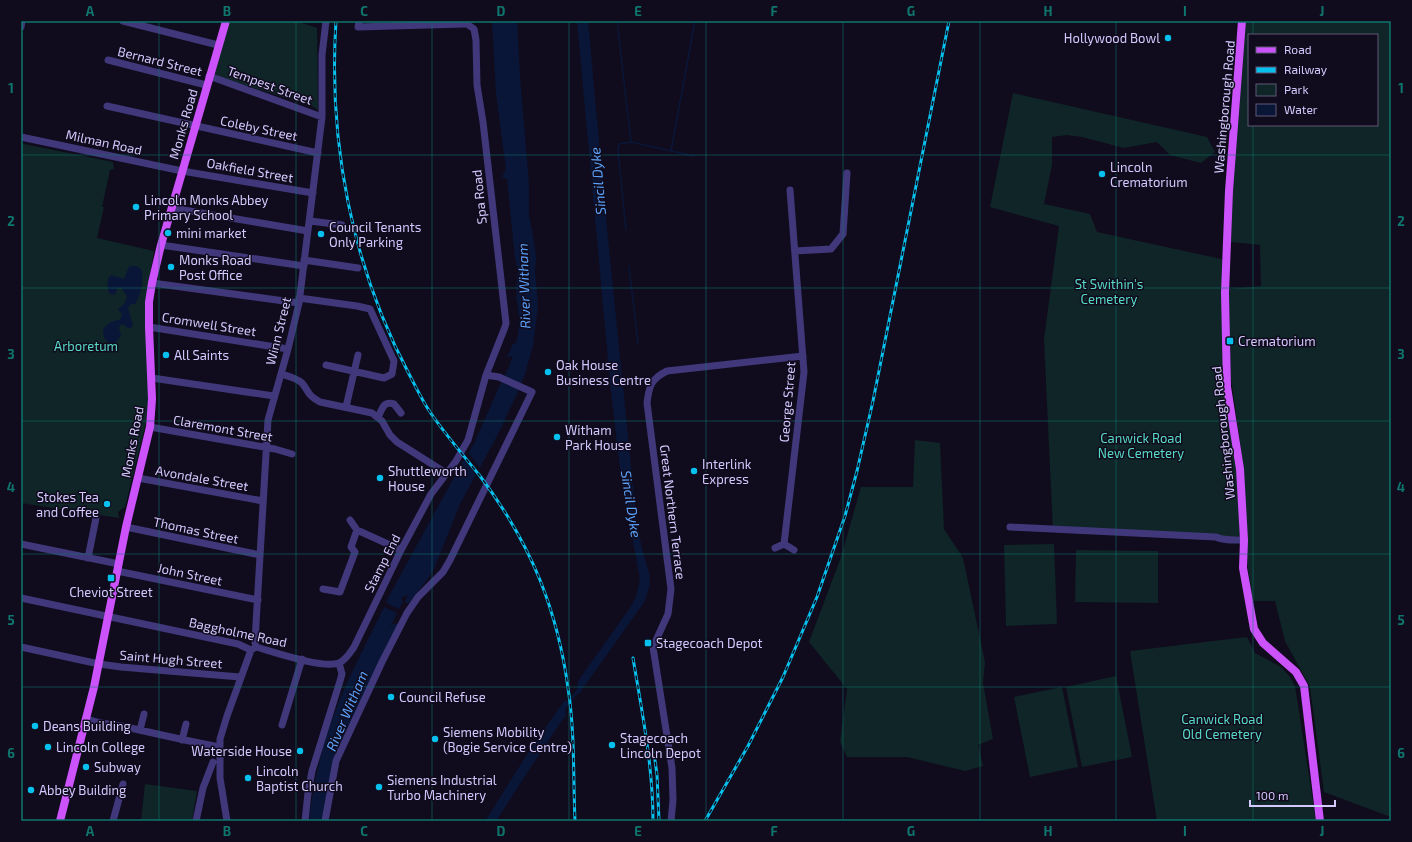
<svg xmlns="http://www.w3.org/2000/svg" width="1412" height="842" font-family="'Exo 2',sans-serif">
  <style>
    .green { fill: #0f2527; fill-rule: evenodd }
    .water { fill: #0a1638 }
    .pier { fill: #100c1d }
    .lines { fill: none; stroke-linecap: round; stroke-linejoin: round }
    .stream { stroke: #0a1638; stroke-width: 1.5 }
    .river { stroke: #0a1638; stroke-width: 10 }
    .minor { stroke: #41387b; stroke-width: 7 }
    .major { stroke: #cc53fb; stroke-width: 8 }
    .rail-casing { stroke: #06c0ed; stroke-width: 3 }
    .rail { stroke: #100c1d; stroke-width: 1.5; stroke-dasharray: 4.5; stroke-linecap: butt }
    .grid { fill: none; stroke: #0f766e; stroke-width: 1; stroke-opacity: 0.55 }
    .poi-dot { fill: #06c0ed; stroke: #100c1d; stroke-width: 1.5 }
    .labels { text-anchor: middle; stroke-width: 3; stroke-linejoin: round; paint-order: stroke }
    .poi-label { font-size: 13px; fill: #d4c9fe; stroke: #100c1d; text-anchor: start }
    .street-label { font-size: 13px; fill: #d4c9fe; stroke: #100c1d }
    .park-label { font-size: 13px; fill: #58dbc6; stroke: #100c1d }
    .water-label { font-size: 14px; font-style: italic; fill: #5aa1fb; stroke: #100c1d }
    .neatline { fill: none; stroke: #0f766e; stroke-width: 1.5 }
    .grid-label { font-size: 13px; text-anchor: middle; font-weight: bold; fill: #0f766e }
  </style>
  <rect width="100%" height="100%" fill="#100c1d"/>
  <!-- green -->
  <path class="green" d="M228,21h68l21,7 1,82 -6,-4 -100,-31z
    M1246,21h145v794l-3,1 -64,-24 -14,-105 -25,-46 -10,-40h-22l-5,-32 -5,-105 -12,-86 -2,-89 32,-3 -1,-41 -29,-3 2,-54zM1249,35h128v90h-128z
    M1013,93l194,44 8,15 -14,11 -31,-8 -13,-13 -33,6 -42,-11 -15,-2 -15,2v28l-8,39 46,10 7,18 129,28 -1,129 13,85 2,62 -26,4 -161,-8 -9,-193 15,-113 -69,-19z
    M21,142l3,2 89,18 1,7 -4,1 -8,37h2l-7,31 57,13 -8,47 3,94 -3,31 -21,84 -7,5 1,6 -98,-15z
    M915,440l25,3 4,86 19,29 22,104 -2,21 10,56 -15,6 5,21 -18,5 -58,-14h-60l-7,-15 7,-53 -38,-47 32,-85 20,-70h52z
    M1054,544l3,80 -51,2 -2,-81z
    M1076,550l82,1v52l-83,-1z
    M1247,637l8,16 26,14 9,10 5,9 21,135h-159l-27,-170z
    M1116,676l16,81 -50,10 -16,-80z
    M1062,687l16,80 -48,10 -16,-80z
    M145,784l52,7 -5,30h-51z"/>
  <!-- water -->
  <path class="water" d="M492,21h25l3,55 9,108v31l5,26 2,17 -1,13 3,35 -5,40 -8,28 -8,20 -20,42 -36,66 -29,71 -23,30h-3l-1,-2 3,-6 -6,2v2l1,2 -4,8 -13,-6 3,-7 74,-135 11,-17 24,-55 10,-20 5,-13 -6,1 6,-13 3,-1c4,-13 4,-32 0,-45l1,-3 -1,-8 2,-16 -3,-13 -8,-79 -5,-2 4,-8 -10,-75z
    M577,21h11l18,198 31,306 6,28 6,19 1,12 -5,17 -66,93 -3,1 -11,15 1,5 -21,30 -8,-5 27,-39h4l9,-11 1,-9 52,-73 6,-11 4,-18 -19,-101 -11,-96z
    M130,266h7l5,4c1,11 0,24 -7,34h-4l-3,4 5,17 -2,3h-3l-5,-4 -3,1 -1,3 2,8 -6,7c-9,0 -12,-4 -12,-13 4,-6 9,-10 17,-10l2,-6 -4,-5 6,-5 3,-7 -5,-9h-4l-3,6 -2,1 -3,-1c-3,-5 -4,-15 1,-19l13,4c3,-4 2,-9 6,-13z
    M384,607l13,6 -7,14 4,-4 4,2 -54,110 -21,86h-14c4,-37 12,-72 25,-107 14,-36 33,-72 50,-107z
    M533,745l9,5 -46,71h-11z"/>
  <!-- pier -->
  <path class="pier" d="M467,451l14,18 -4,7 -14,-18z"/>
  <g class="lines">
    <!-- stream -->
    <path class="stream" d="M617,21l14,121
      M671,151l24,-130
      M626,230l-8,-80 1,-6 12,-2 63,14
      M629,266l9,78"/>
    <!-- river -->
    <path class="river" d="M531,758l17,-26"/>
    <!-- minor -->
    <path class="minor" d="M123,21l95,24
      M21,27l1,-6
      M108,60l98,25
      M209,76l113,41
      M107,106l211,47
      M21,137l161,34 131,22
      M172,208l136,23
      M310,221l32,4
      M161,245l143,21
      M795,251l36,-2 12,-15 4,-61
      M304,260l54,8
      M152,283l147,20
      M299,298l58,8 13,3 24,52 -2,13 -8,4 -58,-13
      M149,327l139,22
      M281,374c7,2 15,4 21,9 8,10 5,12 18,19l52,11 10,8 8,14 7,7 49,31
      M152,378l122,18
      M346,407l12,-52
      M378,417c5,-9 5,-16 16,-13l7,9
      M150,427l125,22 17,5
      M138,478l125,23
      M350,520l7,10 44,20
      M126,527l134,28
      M1010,527l206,10c8,4 18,3 28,3
      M21,544l98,20
      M784,544l10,6
      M775,548l9,-4 20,-172 -14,-182
      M88,558l8,-40
      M117,571l141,29
      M323,589l17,3 15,-40 -4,-5 6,-17
      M21,598l217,46 13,6
      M21,647l78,17 22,3 119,10
      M256,647l-1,-4 1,-19 12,-204 20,-71 11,-46 23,-186v-62l4,-34
      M251,650l5,-3c18,5 67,22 83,16 7,-3 11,-10 15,-16l47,-97 30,-56 25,-33 12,-21 18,-65 19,-48 1,-4 -23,-201 -6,-37 -1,-45 -2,-11 -7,-5h-3l-106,3 1,-6
      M87,719c13,5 25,5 39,8 31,7 62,14 93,20
      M282,725l20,-66
      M140,730l4,-16
      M182,740l4,-16
      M113,821l10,-37
      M196,821l7,-33 10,-26
      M227,821l-7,-43v-39l7,-23 24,-66
      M305,821l3,-28 4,-22 28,-90 2,-7 -3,-11
      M325,821l11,-60 46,-99 25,-49 11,-16 25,-25 7,-12 82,-168 -33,-15 -13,-2
      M671,821l2,-21 -1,-32 -19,-121 15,-33 3,-25 -24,-186c2,-17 4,-24 20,-32l136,-15"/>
    <!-- major -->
    <path class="major" d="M1242,21l-13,170 -4,102 2,94 13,82 4,71 -1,28 11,61 9,14 33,29 8,14 16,135
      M60,821l34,-134 32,-160 24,-100 2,-28 -3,-72v-25l3,-19 9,-38 65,-224"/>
    <!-- rail casing -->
    <g class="rail-casing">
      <path id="rail" d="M336,21c-8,122 16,245 73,353 7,13 13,26 21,38 15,22 33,43 50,64 24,32 45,67 60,104 14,35 23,71 28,108 7,44 5,89 7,133
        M633,658c9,54 20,108 20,163
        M654,753l3,22 2,46
        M705,821l43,-75 35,-69 34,-80 28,-81 12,-45 16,-70 76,-380"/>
    </g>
    <!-- rail -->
    <use href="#rail" class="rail"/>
  </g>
  <!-- grid -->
  <path class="grid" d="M159,21v800M296,21v800M432,21v800M569,21v800M706,21v800M843,21v800M980,21v800M1116,21v800M1253,21v14M1253,125v696M21,155h1370M21,288h1370M21,421h1370M21,554h1370M21,687h1370"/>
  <!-- markers -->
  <g class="poi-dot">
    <circle cx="1168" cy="38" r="4"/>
    <circle cx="1102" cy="174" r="4"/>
    <circle cx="136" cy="207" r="4"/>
    <circle cx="168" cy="233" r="4"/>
    <circle cx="321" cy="234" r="4"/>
    <circle cx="171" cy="267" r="4"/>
    <rect x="1226" y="337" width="8" height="8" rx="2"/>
    <circle cx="166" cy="355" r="4"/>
    <circle cx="548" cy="372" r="4"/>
    <circle cx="557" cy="437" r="4"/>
    <circle cx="694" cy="471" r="4"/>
    <circle cx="380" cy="478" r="4"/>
    <circle cx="107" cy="504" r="4"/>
    <rect x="107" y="574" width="8" height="8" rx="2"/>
    <rect x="644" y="639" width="8" height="8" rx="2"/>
    <circle cx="391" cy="697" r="4"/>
    <circle cx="35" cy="726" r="4"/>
    <circle cx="435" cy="739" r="4"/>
    <circle cx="612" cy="745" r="4"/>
    <circle cx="48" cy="747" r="4"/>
    <circle cx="300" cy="751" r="4"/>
    <circle cx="86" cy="767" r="4"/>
    <circle cx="248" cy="778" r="4"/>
    <circle cx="379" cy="787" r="4"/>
    <circle cx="31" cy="790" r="4"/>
  </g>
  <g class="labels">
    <!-- poi labels -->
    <g class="poi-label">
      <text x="1160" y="43" text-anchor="end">Hollywood Bowl</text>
      <text x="1110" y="172">Lincoln<tspan x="1110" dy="15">Crematorium</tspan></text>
      <text x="144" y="205">Lincoln Monks Abbey<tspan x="144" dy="15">Primary School</tspan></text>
      <text x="329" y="232">Council Tenants<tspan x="329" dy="15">Only Parking</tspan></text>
      <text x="176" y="238">mini market</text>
      <text x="179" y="265">Monks Road<tspan x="179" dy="15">Post Office</tspan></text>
      <text x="1238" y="346">Crematorium</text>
      <text x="174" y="360">All Saints</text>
      <text x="556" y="370">Oak House<tspan x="556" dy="15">Business Centre</tspan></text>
      <text x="565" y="435">Witham<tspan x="565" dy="15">Park House</tspan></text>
      <text x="702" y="469">Interlink<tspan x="702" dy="15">Express</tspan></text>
      <text x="388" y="476">Shuttleworth<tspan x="388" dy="15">House</tspan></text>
      <text x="99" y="502" text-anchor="end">Stokes Tea<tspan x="99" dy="15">and Coffee</tspan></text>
      <text x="111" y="597" text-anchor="middle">Cheviot Street</text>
      <text x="656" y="648">Stagecoach Depot</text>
      <text x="399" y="702">Council Refuse</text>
      <text x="43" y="731">Deans Building</text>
      <text x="443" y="737">Siemens Mobility<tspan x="443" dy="15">(Bogie Service Centre)</tspan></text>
      <text x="620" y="743">Stagecoach<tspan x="620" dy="15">Lincoln Depot</tspan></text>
      <text x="56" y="752">Lincoln College</text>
      <text x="292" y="756" text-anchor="end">Waterside House</text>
      <text x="94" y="772">Subway</text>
      <text x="256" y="776">Lincoln<tspan x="256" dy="15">Baptist Church</tspan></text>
      <text x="387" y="785">Siemens Industrial<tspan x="387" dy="15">Turbo Machinery</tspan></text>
      <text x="39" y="795">Abbey Building</text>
    </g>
    <!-- street labels -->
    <g class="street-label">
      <text transform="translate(160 61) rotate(14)" y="5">Bernard Street</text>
      <text transform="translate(270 85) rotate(20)" y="5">Tempest Street</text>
      <text transform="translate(1224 107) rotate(-85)" y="5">Washingborough Road</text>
      <text transform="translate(183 124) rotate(-74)" y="5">Monks Road</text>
      <text transform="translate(259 128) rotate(12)" y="5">Coleby Street</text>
      <text transform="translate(104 142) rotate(12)" y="5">Milman Road</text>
      <text transform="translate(250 170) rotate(10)" y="5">Oakfield Street</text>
      <text transform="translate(479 197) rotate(-96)" y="5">Spa Road</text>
      <text transform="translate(209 324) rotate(9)" y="5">Cromwell Street</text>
      <text transform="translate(278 331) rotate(-76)" y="5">Winn Street</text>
      <text transform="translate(787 402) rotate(-85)" y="5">George Street</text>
      <text transform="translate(223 428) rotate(10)" y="5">Claremont Street</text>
      <text transform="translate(1223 433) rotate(-96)" y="5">Washingborough Road</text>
      <text transform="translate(132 442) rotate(-79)" y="5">Monks Road</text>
      <text transform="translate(202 478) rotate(10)" y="5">Avondale Street</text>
      <text transform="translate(673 512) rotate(83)" y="5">Great Northern Terrace</text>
      <text transform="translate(196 530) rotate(12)" y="5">Thomas Street</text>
      <text transform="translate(382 563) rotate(-63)" y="5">Stamp End</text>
      <text transform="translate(190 574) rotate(12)" y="5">John Street</text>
      <text transform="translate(238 632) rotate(12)" y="5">Baggholme Road</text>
      <text transform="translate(171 659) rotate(5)" y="5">Saint Hugh Street</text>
    </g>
    <!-- park labels -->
    <g class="park-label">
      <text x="1109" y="289">St Swithin's<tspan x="1109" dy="15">Cemetery</tspan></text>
      <text x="86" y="351">Arboretum</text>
      <text x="1141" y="443">Canwick Road<tspan x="1141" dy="15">New Cemetery</tspan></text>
      <text x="1222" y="724">Canwick Road<tspan x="1222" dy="15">Old Cemetery</tspan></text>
    </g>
    <!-- water labels -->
    <g class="water-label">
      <text transform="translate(598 181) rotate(-95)" y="5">Sincil Dyke</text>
      <text transform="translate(524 286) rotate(-92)" y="5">River Witham</text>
      <text transform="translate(631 504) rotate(81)" y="5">Sincil Dyke</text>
      <text transform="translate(347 711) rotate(-67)" y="5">River Witham</text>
    </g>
  </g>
  <!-- border -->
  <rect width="1412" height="842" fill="none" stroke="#100c1d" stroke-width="44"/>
  <!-- legend -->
  <rect x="1248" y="34" width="130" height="92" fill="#100c1d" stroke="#5e5877"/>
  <rect x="1256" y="47" width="20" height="6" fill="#cc53fb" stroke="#5e5877"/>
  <text x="1284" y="54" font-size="12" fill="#d4c9fe">Road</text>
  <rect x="1256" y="67" width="20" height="6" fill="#06c0ed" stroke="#5e5877"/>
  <text x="1284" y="74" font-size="12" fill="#d4c9fe">Railway</text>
  <rect x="1256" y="84" width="20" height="12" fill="#0f2527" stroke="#5e5877"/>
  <text x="1284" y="94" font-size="12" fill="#d4c9fe">Park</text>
  <rect x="1256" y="104" width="20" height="12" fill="#0a1638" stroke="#5e5877"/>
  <text x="1284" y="114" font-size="12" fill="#d4c9fe">Water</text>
  <!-- scale -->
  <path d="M1250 800v6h85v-6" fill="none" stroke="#d4c9fe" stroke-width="2"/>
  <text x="1256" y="800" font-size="12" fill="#d4c9fe" stroke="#100c1d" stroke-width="3" paint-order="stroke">100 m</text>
  <rect x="22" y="22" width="1368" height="798" class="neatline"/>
  <g class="grid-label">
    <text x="90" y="16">A</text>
    <text x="227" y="16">B</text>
    <text x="364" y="16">C</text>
    <text x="501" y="16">D</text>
    <text x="638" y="16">E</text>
    <text x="774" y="16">F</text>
    <text x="911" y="16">G</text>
    <text x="1048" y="16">H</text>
    <text x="1185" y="16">I</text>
    <text x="1322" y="16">J</text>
    <text x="11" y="93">1</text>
    <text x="1401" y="93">1</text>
    <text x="11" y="226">2</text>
    <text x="1401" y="226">2</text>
    <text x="11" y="359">3</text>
    <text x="1401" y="359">3</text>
    <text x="11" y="492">4</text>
    <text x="1401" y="492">4</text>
    <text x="11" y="625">5</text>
    <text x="1401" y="625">5</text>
    <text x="11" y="758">6</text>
    <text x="1401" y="758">6</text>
    <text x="90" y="836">A</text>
    <text x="227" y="836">B</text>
    <text x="364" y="836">C</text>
    <text x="501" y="836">D</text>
    <text x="638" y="836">E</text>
    <text x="774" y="836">F</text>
    <text x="911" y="836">G</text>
    <text x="1048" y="836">H</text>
    <text x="1185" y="836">I</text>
    <text x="1322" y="836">J</text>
  </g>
</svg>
